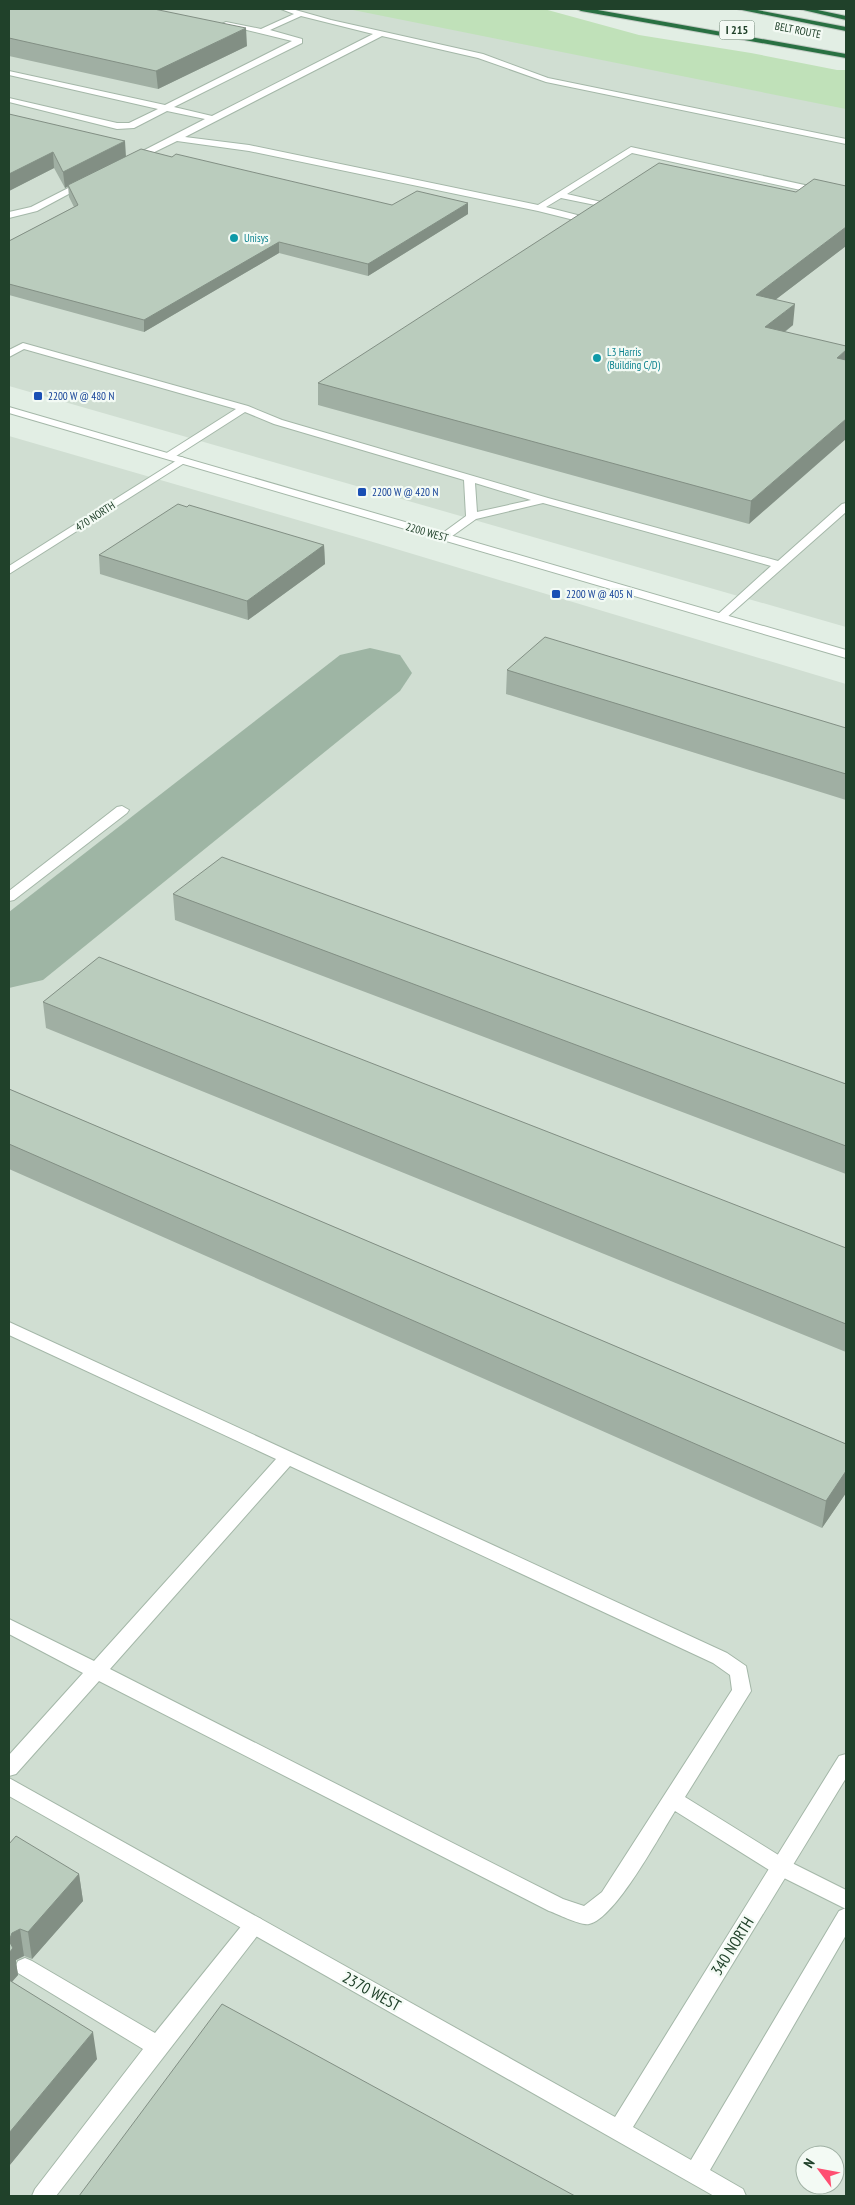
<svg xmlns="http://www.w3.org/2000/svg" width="855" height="2205" font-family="'PT Sans Narrow',sans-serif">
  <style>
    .built { fill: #d0ded2; fill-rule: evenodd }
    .green { fill: #c0e1b9 }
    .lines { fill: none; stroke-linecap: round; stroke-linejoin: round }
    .taxiway { fill: #9eb5a4; fill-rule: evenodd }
    .service-casing { stroke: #a4b7a8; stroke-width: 2 }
    .minor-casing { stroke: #a4b7a8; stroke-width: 2 }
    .tertiary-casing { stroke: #a4b7a8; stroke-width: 2 }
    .motorway-casing { stroke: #c1cac3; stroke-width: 2 }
    .service { fill: #fff; fill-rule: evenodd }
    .minor { fill: #fff; fill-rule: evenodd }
    .tertiary { fill: #fff; fill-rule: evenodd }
    .motorway { fill: #297042; fill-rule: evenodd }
    .wall { fill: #a0afa3 }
    .shaded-wall { fill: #828f84 }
    .building { fill: #baccbd; stroke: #828f84 }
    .culture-dot { fill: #0f9aa8; stroke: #f3faf4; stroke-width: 2 }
    .transit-dot { fill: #1a4fb4; stroke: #f3faf4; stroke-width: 2 }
    .labels { text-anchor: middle; stroke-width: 4.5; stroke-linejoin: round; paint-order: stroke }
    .far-street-label { font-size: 11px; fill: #20412a; stroke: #f3faf4 }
    .far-culture-label { font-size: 11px; fill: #0d838f; stroke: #f3faf4; text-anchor: start }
    .far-transit-label { font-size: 11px; fill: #164399; stroke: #f3faf4; text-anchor: start }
    .shield { fill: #f3faf4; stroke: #5f7867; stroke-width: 1 }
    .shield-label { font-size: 12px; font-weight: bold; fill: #20412a }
    .near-street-label { font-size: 16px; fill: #20412a; stroke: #f3faf4 }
  </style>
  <rect width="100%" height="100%" fill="#e2eee4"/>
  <!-- built -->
  <path class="built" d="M9,9h382l455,86v532l-837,-241z
    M9,436l354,103 483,145v1512h-837zM805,2155h30v30h-30z"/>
  <!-- green -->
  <path class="green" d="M348,9h196l95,26 112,18 86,17h9v39z"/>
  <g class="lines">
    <!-- taxiway -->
    <path class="taxiway" d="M370,648l30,7 12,18 -12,18 -357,289 -34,8v-76l331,-257z"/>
    <!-- service casing -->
    <g class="service-casing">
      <path id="service" d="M281,9h11l39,11 152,34 65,24 298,61v5l-300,-62 -68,-24 -96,-22 -197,101 64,8 289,60 93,-58 215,47v6l-214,-47 -65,41 43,10v4l-49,-10 -15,9 39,10 2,2 -5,3 -44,-11 -289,-60 -72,-10 -45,22 -4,-3 1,-2 76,-39 -38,-8 -33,17 -17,1 -108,-27v-4l108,25h12l29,-14 -149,-34v-4l156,34 127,-64 -70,-17 4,-2 35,7 33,-15zM301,16l72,18 -161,82 -38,-9 128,-64v-4l-32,-9z
        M84,180l7,2 -54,29 -28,7v-6l22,-5z
        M23,343l225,63 34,14 266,78 230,63 64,-57 4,-1v9l-121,107h-8l-2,-2 2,-2 54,-49 -228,-63 -67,16 -28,20h-8l-2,-2 2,-2 26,-19 -2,-36 -190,-56 -29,-12 -72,46h-8l-1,-2 1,-2 71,-45 -212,-60 -15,8v-7zM475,483l56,17 -54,12z
        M122,806l7,4 -2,3 -113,87 -5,1v-10l108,-84z
        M9,1322l718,331 19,13 5,25 -66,106 103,64 58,29v19l-72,-36 -99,-62c-15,24 -60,108 -86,113 -8,2 -31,-10 -40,-13l-450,-230 -83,93 -7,2v-21l74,-82 -74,-39v-15l85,42 182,-202 -267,-124zM290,1466l423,197 17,12 2,15 -130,202 -18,14 -21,-7 -453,-230z
        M254,1916l7,3 3,6 -3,6 -205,265h-24l3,-7 108,-140 -125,-76 -3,-6 3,-6 7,-3 7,3 123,72 92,-114z"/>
    </g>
    <!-- minor casing -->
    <g class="minor-casing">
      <path id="minor" d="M182,457l5,3 -1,2 -177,112v-8z
        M846,1754v24l-213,349 58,33 148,-249 7,-3v27l-136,235 33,19 3,7h-32l-705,-400v-18l606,339 224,-361z"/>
    </g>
    <!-- tertiary casing -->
    <g class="tertiary-casing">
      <path id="tertiary" d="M9,407l837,243v8l-837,-245z"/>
    </g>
    <!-- motorway casing -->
    <g class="motorway-casing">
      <path id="motorway" d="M577,9h15l254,45v4l-265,-47z
        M737,9h15l94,18v4z
        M799,9h14l33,7v4z"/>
    </g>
    <!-- service -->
    <use href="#service" class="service"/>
    <!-- minor -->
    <use href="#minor" class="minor"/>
    <!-- tertiary -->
    <use href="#tertiary" class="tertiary"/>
    <!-- motorway -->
    <use href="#motorway" class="motorway"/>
  </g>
  <!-- wall -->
  <path class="wall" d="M9,9l238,37 -89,43 -149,-33z
    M9,114l117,43 266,48 76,9 -100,62 -89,-23 -135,79 -135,-37v-54l65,-34 -5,-10 -1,-11 -3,2 -11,-20 -45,23z
    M846,186v60l-71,54 18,25 -8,7 -36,192 -431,-119v-22l478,-191z
    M324,545l1,19 -77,56 -148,-46 -1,-19z
    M507,670l339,58v72l-340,-106z
    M173,894l673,190v90l-671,-254z
    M43,1002l803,246v104l-800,-324z
    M9,1089l837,355v49l-24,35 -813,-359z
    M9,1844l70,30 4,27 -51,58 -8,-3 -8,4v2l2,13 -6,7 85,77 -88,107z"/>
  <!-- shaded-wall -->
  <path class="shaded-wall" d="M246,28l1,18 -89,43 -2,-18z
    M125,141l1,16 -61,31 -2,-16z
    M53,152l1,16 -45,23v-17z
    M468,203v11l-100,62v-12z
    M846,227v19l-92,70 2,-21z
    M279,242v11l-135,79v-12z
    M795,304l-2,21 -30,23 2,-21z
    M846,350v20l-9,-12z
    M846,419v20l-97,85 2,-23z
    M324,545l1,19 -77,56 -1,-19z
    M846,1471v22l-24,35 4,-27z
    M79,1874l4,27 -51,58 -4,-27z
    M20,1929l4,27 -8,4v2l2,13 -9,10v-44l3,-8z
    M93,2032l4,27 -88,107v-33z"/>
  <!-- building -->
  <path class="building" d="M9,9h145l92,19 -90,43 -147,-33z
    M9,114l116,27 -62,31 -10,-20 -44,22z
    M141,149l31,8 4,-3 216,51 25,-14 51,12 -100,61 -89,-22 -135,78 -135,-36v-43l69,-36 -10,-20z
    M659,163l137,29 18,-13 32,7v41l-90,68 39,9 -30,23 81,19v4l-9,8 9,2v59l-95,82 -433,-118z
    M178,504l9,3 2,-2 135,40 -77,56 -148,-46z
    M545,637l301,91v46l-339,-104z
    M222,857l624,227v62l-673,-252z
    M99,957l747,291v76l-803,-322z
    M9,1089l837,355v27l-20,30 -817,-357z
    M16,1836l63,38 -51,58 -8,-3 -8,4 -3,8 4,7 -4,5v-109z
    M9,1980l84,52 -84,101z
    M222,2004l353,192h-496z"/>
  <!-- markers -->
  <g class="culture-dot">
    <circle cx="234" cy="238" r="5"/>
    <circle cx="597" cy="358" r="5"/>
  </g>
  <g class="transit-dot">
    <rect x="33" y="391" width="10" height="10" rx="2.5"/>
    <rect x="357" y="487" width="10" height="10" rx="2.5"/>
    <rect x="551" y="589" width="10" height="10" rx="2.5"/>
  </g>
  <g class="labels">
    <!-- far-street labels -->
    <g class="far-street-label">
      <text transform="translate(798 30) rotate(11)" y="4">BELT ROUTE</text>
      <text transform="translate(95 516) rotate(-33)" y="4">470 NORTH</text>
      <text transform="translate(427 532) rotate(16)" y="4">2200 WEST</text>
    </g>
    <!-- far-culture labels -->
    <g class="far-culture-label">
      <text x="244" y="242">Unisys</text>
      <text x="607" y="356">L3 Harris<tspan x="607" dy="13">(Building C/D)</tspan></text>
    </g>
    <!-- far-transit labels -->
    <g class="far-transit-label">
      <text x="48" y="400">2200 W @ 480 N</text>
      <text x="372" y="496">2200 W @ 420 N</text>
      <text x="566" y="598">2200 W @ 405 N</text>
    </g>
    <!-- shield labels -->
    <rect class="shield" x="719.5" y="20.5" width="35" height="19" rx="4"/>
    <g class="shield-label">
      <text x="737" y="34">I 215</text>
    </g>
    <!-- near-street labels -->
    <g class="near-street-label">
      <text transform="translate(732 1946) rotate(-58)" y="6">340 NORTH</text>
      <text transform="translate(372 1991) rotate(29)" y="6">2370 WEST</text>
    </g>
  </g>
  <!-- border -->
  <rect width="855" height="2205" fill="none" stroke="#20412a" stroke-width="20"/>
  <!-- north arrow -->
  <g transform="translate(820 2170) rotate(302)"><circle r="24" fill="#f3faf4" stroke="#9fb0a3"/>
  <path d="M0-4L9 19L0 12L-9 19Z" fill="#ff4f72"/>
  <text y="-8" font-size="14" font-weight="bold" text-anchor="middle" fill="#20412a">N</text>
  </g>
</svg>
